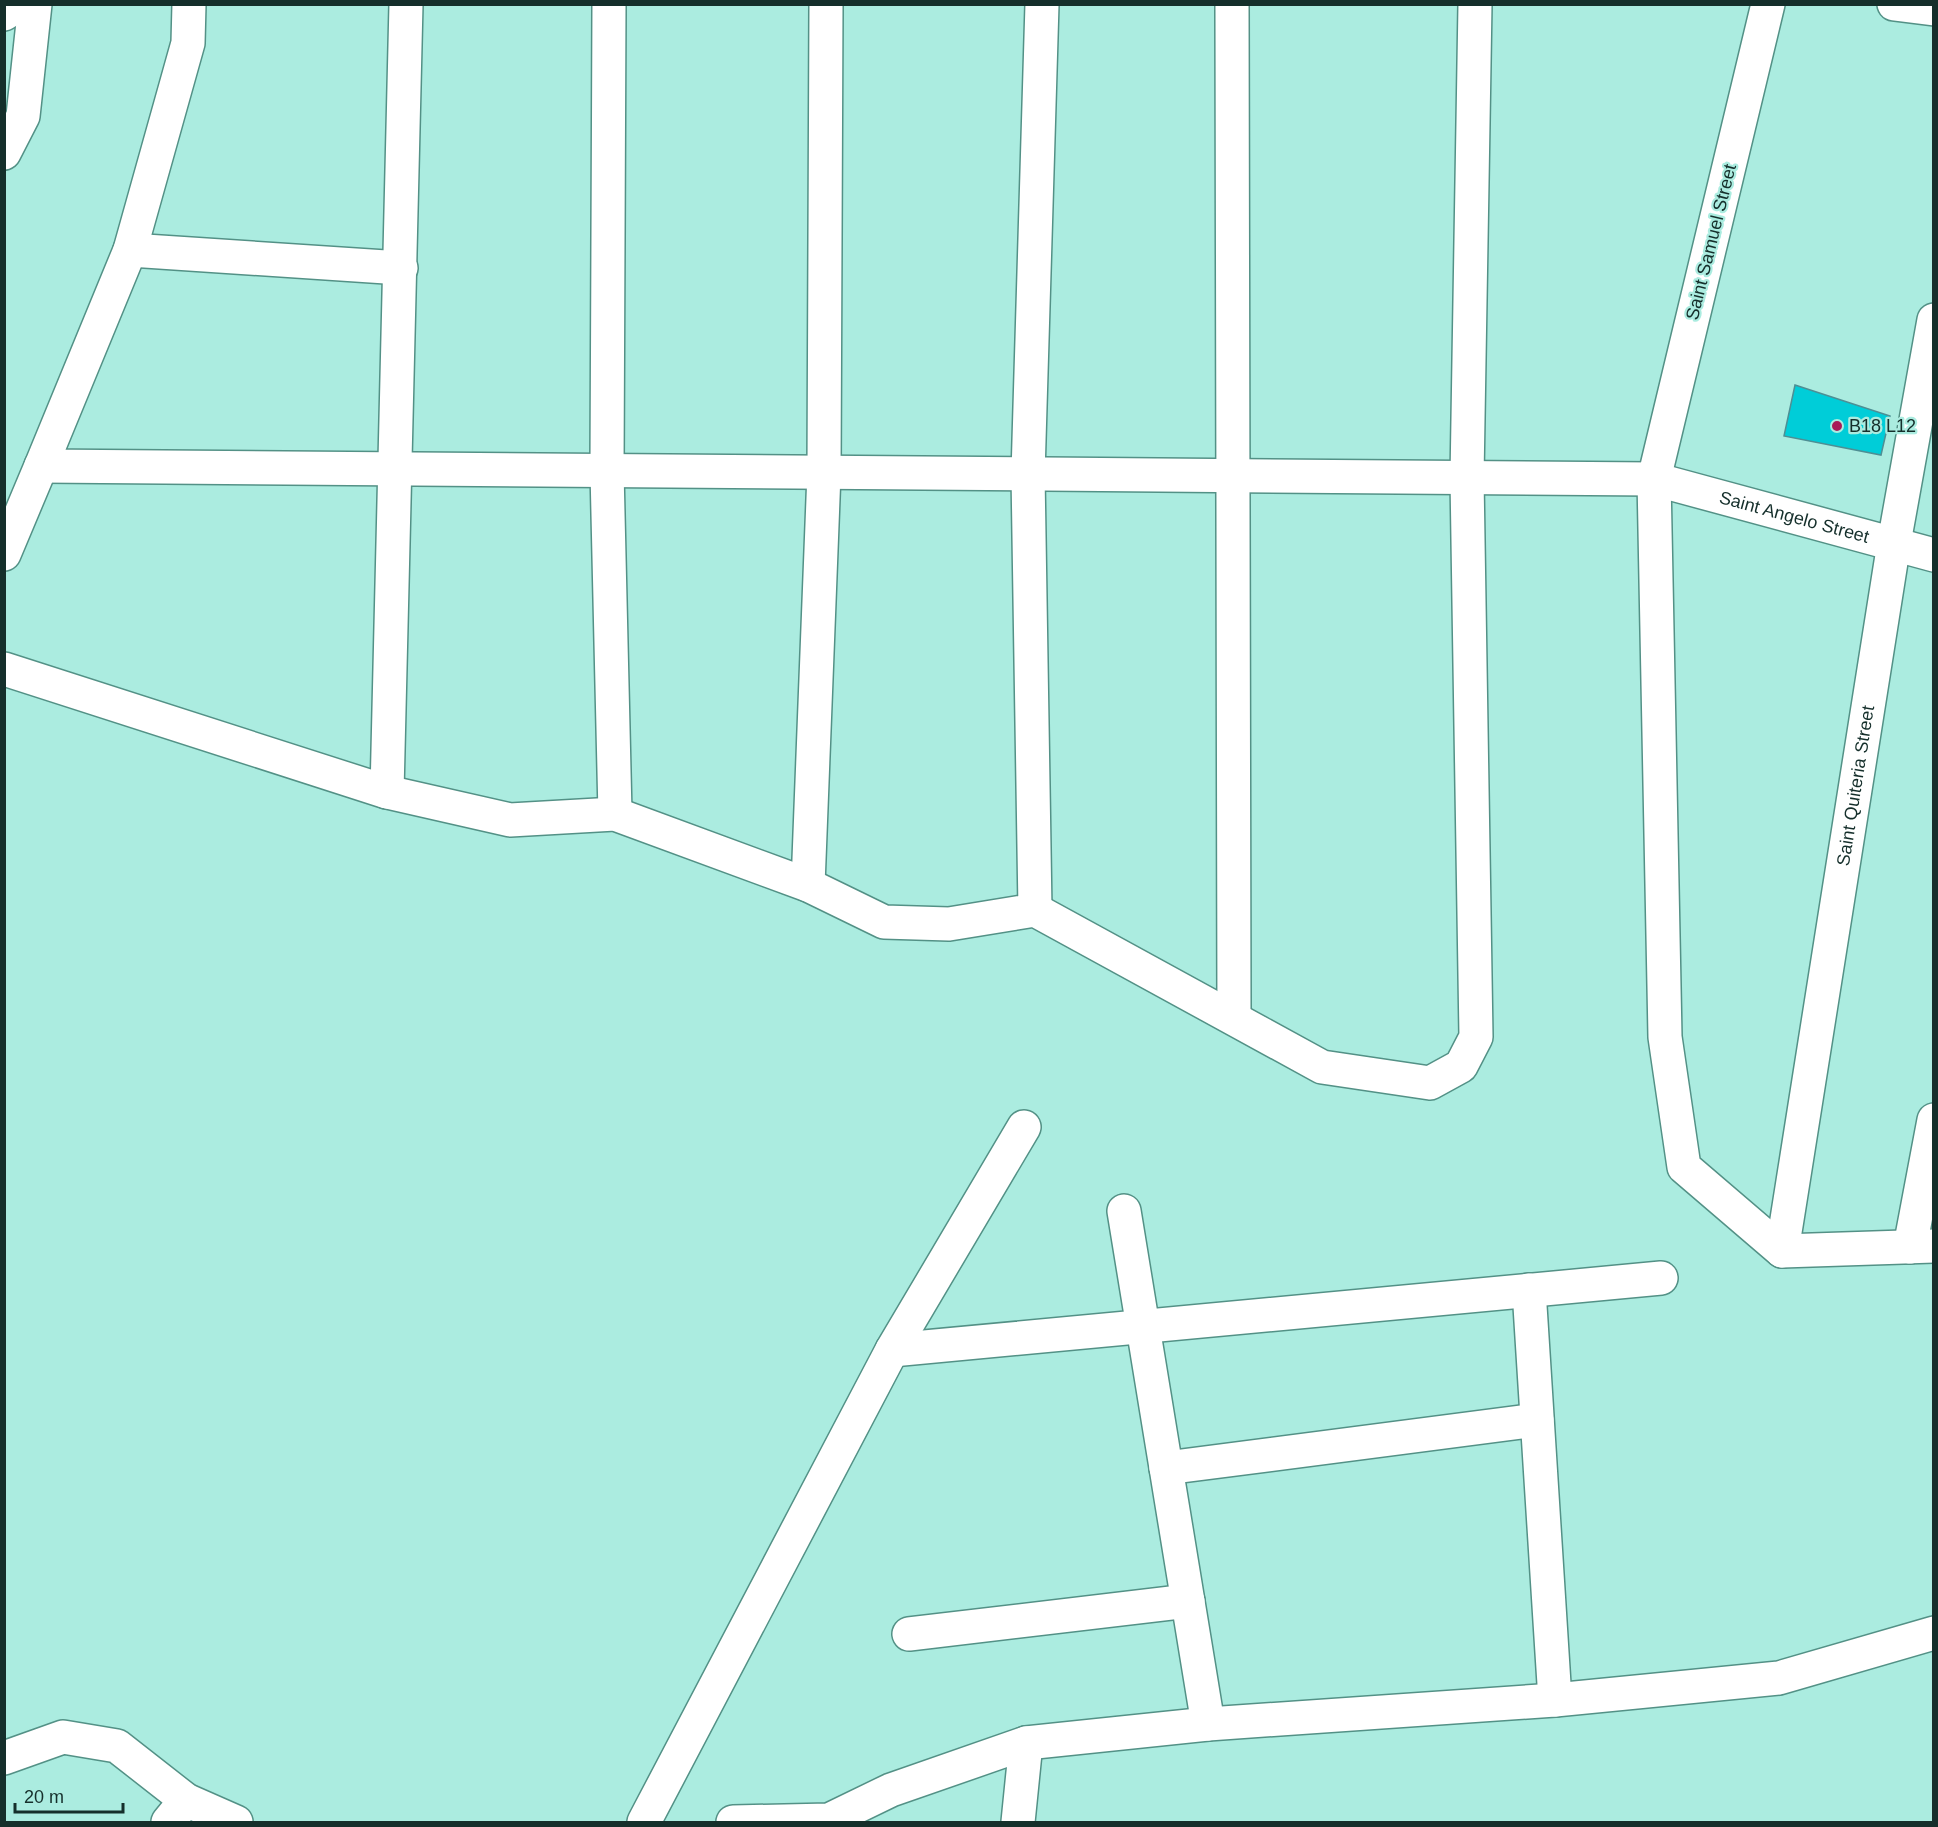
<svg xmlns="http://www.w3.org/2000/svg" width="1938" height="1827" font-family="Arial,sans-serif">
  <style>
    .building { fill: #00cdd8; stroke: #4e8f94; stroke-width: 1.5 }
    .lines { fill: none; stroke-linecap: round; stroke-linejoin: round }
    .street-casing { stroke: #539186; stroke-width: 36 }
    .secondary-casing { stroke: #539186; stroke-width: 36 }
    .street { stroke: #fff; stroke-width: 33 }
    .secondary { stroke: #fff; stroke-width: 33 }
    .poi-dot { fill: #a81957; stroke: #abece0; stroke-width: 2 }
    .labels { text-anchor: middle; stroke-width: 4.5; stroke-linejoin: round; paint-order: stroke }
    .street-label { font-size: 18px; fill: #152f2b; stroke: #abece0 }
    .poi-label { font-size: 18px; fill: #152f2b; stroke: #abece0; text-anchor: start }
  </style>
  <rect width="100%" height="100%" fill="#abece0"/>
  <!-- building -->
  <path class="building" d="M1795,385l95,31 -9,39 -97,-19z"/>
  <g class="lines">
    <!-- street casing -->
    <g class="street-casing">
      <g id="street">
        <path id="s1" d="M189,4l-1,39 -58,207 -89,216 1613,13 280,76"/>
        <path d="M609,4l-2,467 8,343"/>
        <path d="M1232,4l2,1014"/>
        <path d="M1768,4l-114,475 11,558 19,130 98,84 152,-5"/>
        <path d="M1894,4l40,5"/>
        <path d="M4,14l16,-10"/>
        <path d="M4,153l19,-37 12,-112"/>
        <path d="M130,250l271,18"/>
        <path d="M4,554l37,-88"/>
        <path d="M4,669l383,123 123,28 105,-6 193,71 76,37 65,2 86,-14 287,157 108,16 31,-17 15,-29 -9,-559 8,-474"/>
        <path d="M387,792l19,-788"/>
        <path d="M808,885l16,-412 2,-469"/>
        <path d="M1035,910l-7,-436 14,-470"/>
        <path d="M1124,1211l84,513"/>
        <path d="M1910,1247l24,-127"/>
        <path id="s2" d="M1782,1251l112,-708 40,-223"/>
        <path d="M1529,1290l26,410"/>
        <path d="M892,1350l769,-72"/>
        <path d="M1166,1468l371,-48"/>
        <path d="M909,1634l279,-33"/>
        <path d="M168,1822l18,-22"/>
        <path d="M644,1822l248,-472 132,-223"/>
        <path d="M1018,1822l8,-79"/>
      </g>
    </g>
    <!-- secondary casing -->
    <g class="secondary-casing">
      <path id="secondary" d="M4,1758l59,-21 54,9 69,54 50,22
        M733,1822l96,-2 62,-30 135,-47 182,-19 347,-24 224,-22 155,-45"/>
    </g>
    <!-- street -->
    <use href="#street" class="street"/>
    <!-- secondary -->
    <use href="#secondary" class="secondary"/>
  </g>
  <!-- markers -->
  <circle class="poi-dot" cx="1837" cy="426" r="6"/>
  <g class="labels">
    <!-- street labels -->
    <g class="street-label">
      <text transform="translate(1711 242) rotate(-76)" y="6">Saint Samuel Street</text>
      <text dy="6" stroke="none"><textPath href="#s1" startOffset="2246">Saint Angelo Street</textPath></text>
      <text dy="6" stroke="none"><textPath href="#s2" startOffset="471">Saint Quiteria Street</textPath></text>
    </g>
    <!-- poi labels -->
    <g class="poi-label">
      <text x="1849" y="432">B18 L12</text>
    </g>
  </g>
  <!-- border -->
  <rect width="1938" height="1827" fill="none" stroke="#152f2b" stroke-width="12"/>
  <!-- scale -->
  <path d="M15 1803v9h108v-9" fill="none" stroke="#152f2b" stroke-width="3"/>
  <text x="24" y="1803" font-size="18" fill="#152f2b" stroke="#abece0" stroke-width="4.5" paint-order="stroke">20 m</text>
</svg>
